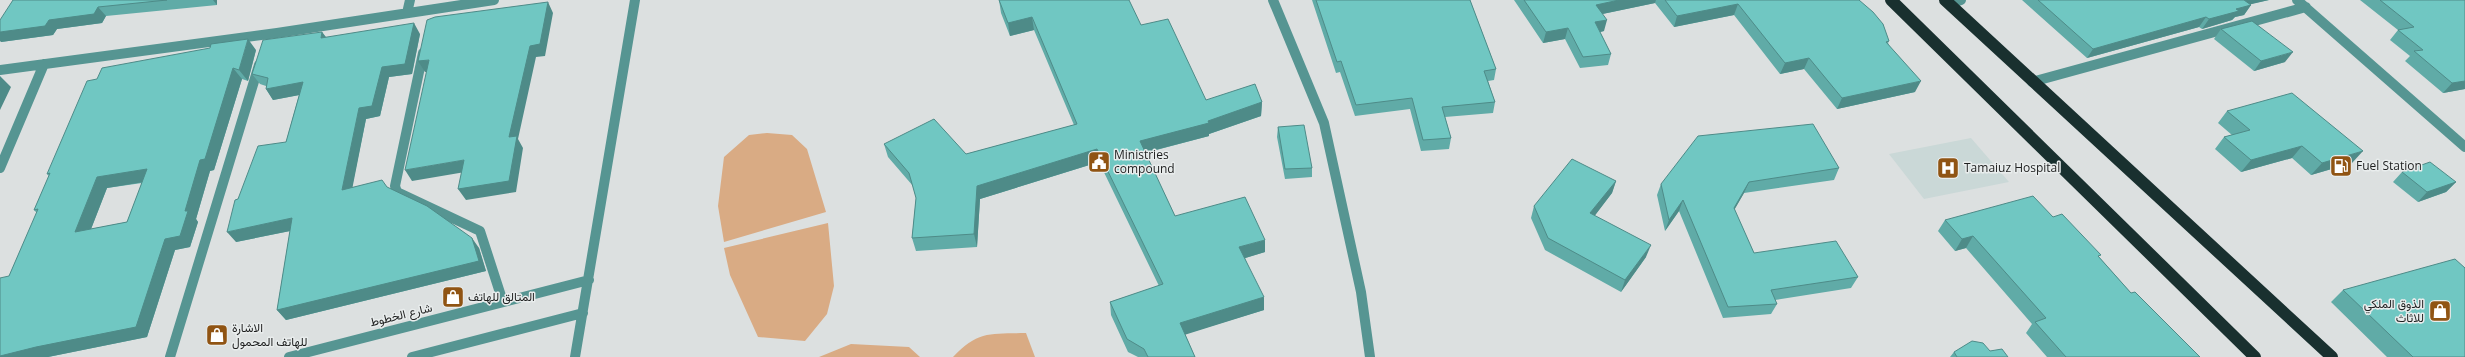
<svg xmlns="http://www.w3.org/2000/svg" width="2465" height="357" font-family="'Open Sans',Vazirmatn,sans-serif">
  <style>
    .built { fill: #cad8d7 }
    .green { fill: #d9ab84 }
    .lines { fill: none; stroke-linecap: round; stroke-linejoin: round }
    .minor { stroke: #569592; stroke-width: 10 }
    .highway { stroke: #19302f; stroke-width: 12 }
    .wall { fill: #60aba7; fill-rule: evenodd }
    .shaded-wall { fill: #4e8b88 }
    .building { fill: #70c7c2; stroke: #4e8b88; fill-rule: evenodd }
    .labels { text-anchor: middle; stroke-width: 3; stroke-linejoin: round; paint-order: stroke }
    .poi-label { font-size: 12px; fill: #1e1f1f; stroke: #e9eded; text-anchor: start }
    .street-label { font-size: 12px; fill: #1e1f1f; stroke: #e9eded }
  </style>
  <rect width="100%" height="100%" fill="#dce0e0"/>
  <!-- built -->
  <path class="built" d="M1971,138l38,44 -85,17 -35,-45z"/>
  <!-- green -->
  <path class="green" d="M767,133l25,2 15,14 19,63 -102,30 -6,-36 6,-49 25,-22z
    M828,223l6,63 -7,28 -22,27 -47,-4 -28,-62 -6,-27z
    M1026,333l9,24h-82c25,-27 38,-23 73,-24z
    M851,344l58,3 11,10h-101z"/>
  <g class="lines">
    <!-- minor -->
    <path class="minor" d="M1273,0l51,123 37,169 9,65
      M2297,0l168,147
      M1949,4l12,-4
      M407,13l3,-13
      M423,53l-28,133 2,6 83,39 23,71
      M0,70l277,-37 217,-33
      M2032,82l274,-75
      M0,168l44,-104
      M170,357l89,-292
      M289,357l300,-77
      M412,357l171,-44
      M575,357l60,-357"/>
    <!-- highway -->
    <path class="highway" d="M1891,0l364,357
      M1945,0l387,357"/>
  </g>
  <!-- wall -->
  <path class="wall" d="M13,0h204v5l-111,11 -4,7 -45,6 -4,6 -52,7z
    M999,0l142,25 65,75 56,2 -1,14 -52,18v2l-64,17 30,63 90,36 -20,6 19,52 -79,24 10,23h-57l-10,-5 -17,-37 -1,-13 49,-16 -60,-124 -119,37 -3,48 -61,4 -4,-13 4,-40 -3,-12 -25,-29 -4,-13 82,10 108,-29 -40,-95 -24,6 -9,-23z
    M1312,0h158l26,69 -2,11 -6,1 7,21 -2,11 -48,4 6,21 -2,11 -28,2 -11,-42 -55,7 -15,-44 -4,1z
    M1514,0h345l30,41 -1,2 27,49 -78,17 -33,-40 -24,5 -46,-59 -60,12 -19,-24 -53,11 2,17 -4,1 11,22 -3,11 -28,3 -15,-29 -22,4z
    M2022,0h247l-19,4 1,1 -7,10 -9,2 -3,3 -30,9 -3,-2 -112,31z
    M2360,0h105v89l-22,4 -38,-32 5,-5 -20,-16 8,-10z
    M2221,29l64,33 -31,9 -40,-32z
    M322,32l4,5 94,-3 -8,40 -23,3 -9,39 -14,3 -14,68 36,1 91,60 7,23 -200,49 -9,-10 13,-79 -54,11 2,-43 48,-57 13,-47 -26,5 -7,-11v-3l-6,-2 -8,-10z
    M256,50l-8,31 -6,-2 -28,91 -4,1 -14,48 2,3 -8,25 -15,3 -28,87 -99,20h-48l9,-81 28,-63 -3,-3 15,-34 -2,-2zM142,183l-15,39 -36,7 16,-41z
    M2227,111l125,52 -41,12 -19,-17 -51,14 -26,-23 9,-12 8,-2 -14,-12z
    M1278,127l34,41v9l-27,2 -8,-42z
    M1839,168l-5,12 -90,13 -10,17 20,43 104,24 -7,11 -76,12 2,4 -6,10 -48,4 -44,-107 -14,20 -8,-36 4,-11z
    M2402,172l54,10 -10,10 -28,10 -25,-20z
    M1616,181l-4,12 -18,23 52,41 -25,35 -76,-42 -14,-32 3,-12z
    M2053,217l46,40 32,36 69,64h-153l-21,-24 6,-9 -66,-76 -11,3 -17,-20 7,-11z
    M2343,290l122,67h-78l-56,-55z
    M1990,351l18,6h-58l4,-5z"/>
  <!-- shaded-wall -->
  <path class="shaded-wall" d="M213,0h4v5z
    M1619,0h37l-1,3 -62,13 3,-11z
    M2241,0h28l-34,8z
    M548,2l5,11 -8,43 -9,1 -18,82 5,9 -7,44 -50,8 -8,-11 72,-143z
    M1738,4l-4,11 -60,12 3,-11z
    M2251,5l-7,10 -9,2 -3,3 -30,9 7,-10 27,-10z
    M98,7l8,9 -4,7 -45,6 -4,6 -52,7 -1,-1v-9z
    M1032,17l2,13 -24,6 -2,-13z
    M2206,17l-7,10 -112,31 6,-9z
    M1607,20l-3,11 -12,3 3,-12z
    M414,23l6,11 -8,40 -23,3 -9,39 -14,3 -16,81 -8,-10 17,-82 23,-41z
    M1568,28l-3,11 -22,4 3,-11z
    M322,32l8,11 -9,-5z
    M248,39l8,11 -8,31 -9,-11z
    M2293,52l-8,10 -31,9 7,-10z
    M1809,58l-5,11 -24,5 5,-11z
    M429,60l6,11 -10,1 -7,-11z
    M233,68l9,11 -28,91 -4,1 -14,48 2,3 -8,25 -15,3 -28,87 -99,20h-48v-1l165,-117 35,-79z
    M0,76l11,11 -11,23z
    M1921,81l-6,11 -78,17 5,-11z
    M2465,81v8l-22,4 9,-10z
    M303,82l7,11 -37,7 -7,-11z
    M1262,102l-1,14 -52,18v2l-69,18v-13l68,-20z
    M2302,146l-10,12 -51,14 10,-12z
    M1097,149l2,13 -119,37 -3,48 -3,-13 3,-48z
    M2363,151l-11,12 -41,12 11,-12z
    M464,160l7,11 -59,10 -7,-11z
    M147,169l9,11 -49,8 -21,54 -11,-10 22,-55z
    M1616,181l-4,12 -25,33 3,-13z
    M1749,182l-5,11 -15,26 5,-11z
    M2456,182l-10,10 -28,10 9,-10z
    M1683,200l-4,11 -14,20 4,-11z
    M292,218l8,11 -64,13 -9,-10z
    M1973,236l-7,12 -11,3 7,-12z
    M472,238l7,10 7,23 -200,49 -9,-10z
    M1265,240v12l-26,8v-13z
    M1651,245l-5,12 -25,35 4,-12z
    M1264,297v13l-83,26 -1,-13z"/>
  <!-- building -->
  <path class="building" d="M13,0h154l-69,7 -4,7 -45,6 -4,6 -45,6v-12z
    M999,0h130l12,25 27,-6 38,81 49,-16 7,18 -54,19 1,2 -69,18 35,75 70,-19 20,43 -26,7 25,50 -84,26 15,34h-47l-4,-8 -17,-10 -17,-37 53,-18 -66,-135 -120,37 -3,48 -62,4 4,-40 -7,-25 -25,-29 50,-25 32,35 111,-30 -45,-107 -24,6z
    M1316,0h154l26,69 -12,2 11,31 -53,5 9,31 -28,2 -11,-42 -56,7 -15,-44 -4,1z
    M1524,0h95l-23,5 11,15 -12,2 16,32 -28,3 -15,-29 -22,4z
    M1665,0h194l14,12 10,12 6,17 -3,1 35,39 -79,17 -33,-40 -24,5 -47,-59 -61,12z
    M2038,0h206l7,5 -15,4 3,2 -30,8 -3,-2 -113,32z
    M2380,0h85v81l-13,2 -38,-32 9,-1 -25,-20 16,-3z
    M548,2l-8,42 -10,2 -21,91 8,-1 -8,45 -51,8 6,-29 -59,10 24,-110 -11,1 9,-41 8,-3z
    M2252,21l41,31 -32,9 -40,-32z
    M414,23l-9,41 -23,3 -10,39 -13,2 -17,82 40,-10 5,7 40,19 45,32 7,23 -202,49 15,-92 -65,14 8,-32 3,-1 20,-53 28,-4 17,-60 -37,7 2,-11 -16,-4 11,-34 59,-8 -1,6z
    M248,39l-9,31 -6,-2 -28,91 -5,1 -15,51h3l-8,25 -15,3 -29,88 -100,20 -36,9v-78l9,-2 29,-67 -4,1 16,-37 -3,1 40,-93 10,-2 5,-11 108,-20 1,-4zM147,169l-20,53 -52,10 22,-55z
    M2292,93l71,58 -41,12 -20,-17 -51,14 -27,-23 26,-7 -23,-19z
    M1813,124l26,44 -90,14 -15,26 20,45 82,-12 22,36 -87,13 6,14 -49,3 -45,-107 -14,20 -8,-36 37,-48z
    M1304,125l8,43 -27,1 -7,-42z
    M1572,159l44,22 -26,32 61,32 -26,35 -77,-42 -14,-32z
    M2430,162l26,20 -29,10 -25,-20z
    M2033,196l20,21 9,-3 39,41 -3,1 33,37 4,-1 65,65h-134l-31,-35 11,-4 -73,-82 -11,3 -17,-19z
    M2455,259l10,9v89h-52l-70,-67z
    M1972,341l11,2 7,8 12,-2 6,8h-51l-3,-5z"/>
  <!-- icons -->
  <defs>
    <g id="civic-square" transform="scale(1.15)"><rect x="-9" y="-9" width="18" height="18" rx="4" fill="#905413" stroke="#e9eded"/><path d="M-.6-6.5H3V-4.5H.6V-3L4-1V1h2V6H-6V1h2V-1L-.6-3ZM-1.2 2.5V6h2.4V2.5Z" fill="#fff"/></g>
    <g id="fuel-square" transform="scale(1.15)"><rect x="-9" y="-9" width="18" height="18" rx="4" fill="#905413" stroke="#e9eded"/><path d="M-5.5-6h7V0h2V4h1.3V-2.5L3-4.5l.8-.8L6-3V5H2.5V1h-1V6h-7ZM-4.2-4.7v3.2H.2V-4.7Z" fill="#fff"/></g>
    <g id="hospital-square" transform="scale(1.15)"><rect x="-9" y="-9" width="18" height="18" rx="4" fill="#905413" stroke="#e9eded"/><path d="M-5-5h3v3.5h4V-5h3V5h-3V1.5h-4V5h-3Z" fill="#fff"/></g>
    <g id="shop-square" transform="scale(1.15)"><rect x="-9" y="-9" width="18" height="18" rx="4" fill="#905413" stroke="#e9eded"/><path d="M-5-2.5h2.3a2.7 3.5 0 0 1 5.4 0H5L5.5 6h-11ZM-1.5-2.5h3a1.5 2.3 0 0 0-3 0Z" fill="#fff"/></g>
  </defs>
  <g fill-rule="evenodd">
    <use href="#civic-square" x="1099" y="162"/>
    <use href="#fuel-square" x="2341" y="166"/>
    <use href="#hospital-square" x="1948" y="168"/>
    <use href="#shop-square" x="453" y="297"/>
    <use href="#shop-square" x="2440" y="311"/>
    <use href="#shop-square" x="217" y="335"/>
  </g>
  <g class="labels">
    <!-- poi labels -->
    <g class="poi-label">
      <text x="1114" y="159">Ministries<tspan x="1114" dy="14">compound</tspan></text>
      <text x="2356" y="170">Fuel Station</text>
      <text x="1964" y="172">Tamaiuz Hospital</text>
      <text x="468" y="301">المتالق للهاتف</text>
      <text x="2424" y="308" text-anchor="end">الذوق الملكي<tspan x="2424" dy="14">للاثاث</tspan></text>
      <text x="232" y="332">الاشارة<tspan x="232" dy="14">للهاتف المحمول</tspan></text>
    </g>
    <!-- street labels -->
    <g class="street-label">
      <text transform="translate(401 315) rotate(-14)" y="4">شارع الخطوط</text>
    </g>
  </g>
</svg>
